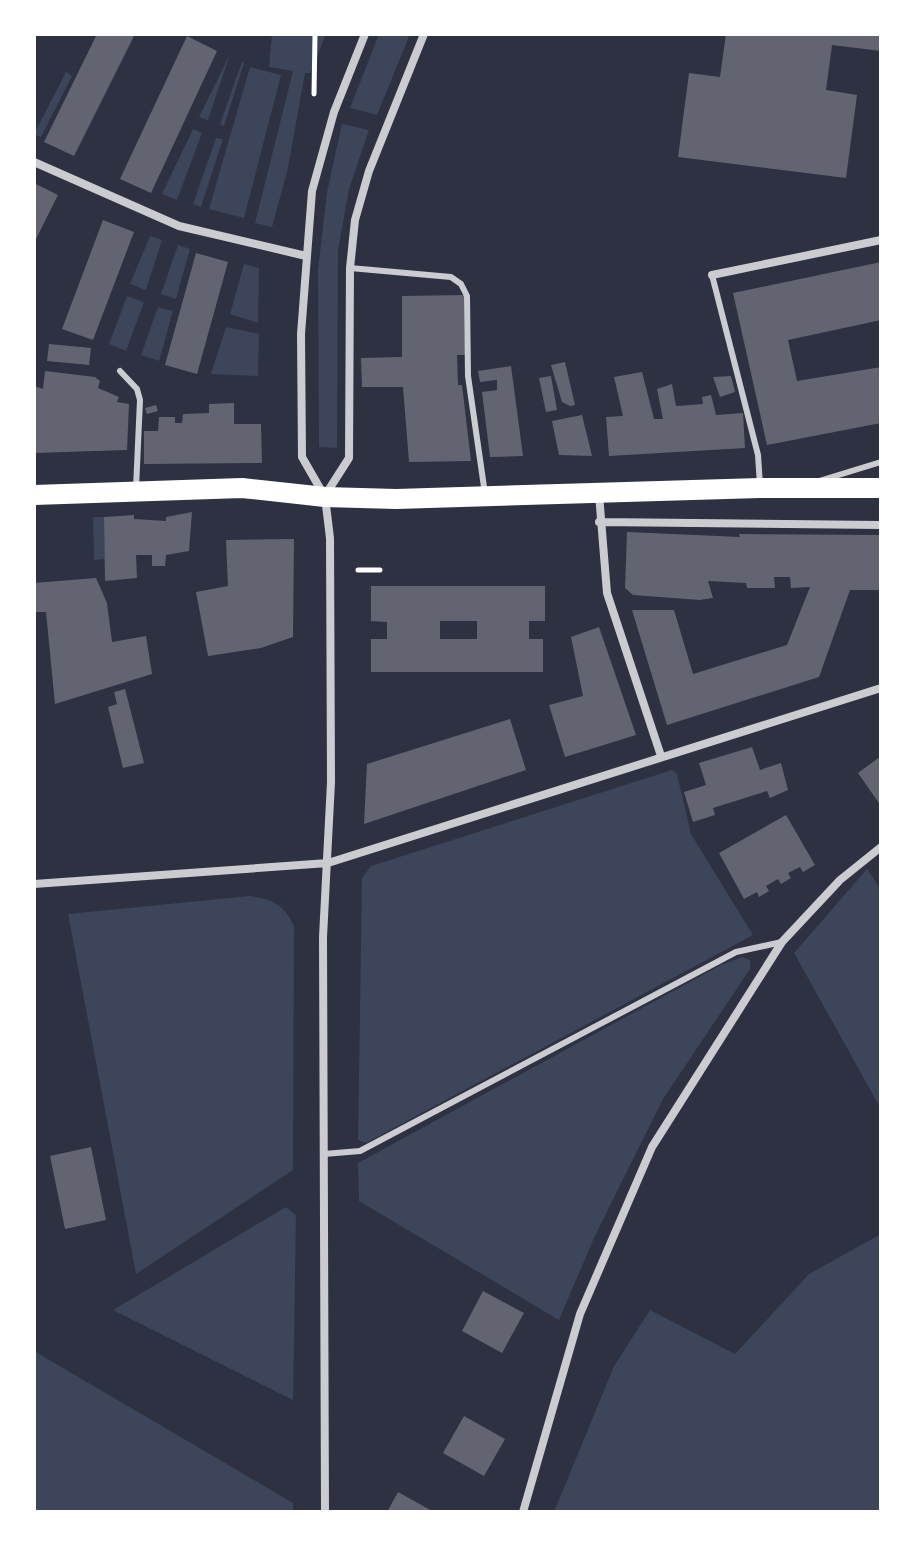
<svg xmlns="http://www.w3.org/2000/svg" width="915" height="1546" font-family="'Exo 2',sans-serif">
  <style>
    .green { fill: #3c4559 }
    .building { fill: #626471; fill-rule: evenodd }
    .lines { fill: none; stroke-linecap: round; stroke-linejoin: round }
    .path { stroke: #fff; stroke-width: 5 }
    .service { stroke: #caccd0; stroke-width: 6 }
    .minor { stroke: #caccd0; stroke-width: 8 }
    .primary { stroke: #fff; stroke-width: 20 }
  </style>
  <rect width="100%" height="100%" fill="#2d3142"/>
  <!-- green -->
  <path class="green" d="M272,34h54l-16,39h-5l-17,95 -16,59 -17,-4 38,-152 -24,-4z
    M379,34h31l-33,81 -27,-7z
    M230,54l-22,66 -9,-3z
    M242,62l2,1 -20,63 -4,-2z
    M250,67l31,8 -37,143 -35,-9z
    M66,72l6,4 -31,61 -7,-3z
    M342,124l27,6 -20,59 -11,61 -1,198 -18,-1 -1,-177 9,-78z
    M193,129l9,4 -25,67 -15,-6z
    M216,138l7,1 -22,68 -8,-3z
    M150,236l12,4 -16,50 -16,-6z
    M178,245l12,4 -14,50 -15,-5z
    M244,264l15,4 -1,55 -28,-9z
    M127,296l17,6 -18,49 -17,-7z
    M158,307l15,4 -14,50 -18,-6z
    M226,327l33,7 -1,42 -47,-2z
    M93,517h11l1,42 -11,1z
    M672,770l5,4 14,60 62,101 -387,208 -8,-3 4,-262 9,-12z
    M867,869l14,21v219l-87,-156z
    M249,896c23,3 35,8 45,30l-1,244 -157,104 -68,-360z
    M742,957l8,3v9l-87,130 -69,139 -35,82 -200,-119 -1,-38 363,-198z
    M286,1207l10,8 -3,185 -180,-90z
    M881,1234v278h-327l60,-146 36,-56 85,44 74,-80z
    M34,1351l259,152v9h-259z"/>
  <!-- building -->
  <path class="building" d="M97,34h38l-61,122 -30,-14z
    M726,34h155v17l-49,-6 -6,45 31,5 -11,83 -168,-21 11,-84 31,4z
    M187,36l30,15 -66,142 -31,-14z
    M34,183l24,12 -24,48z
    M103,220l31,12 -41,108 -31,-11z
    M196,253l32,9 -31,112 -32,-9z
    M881,262v58l-93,20 9,41 84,-14v56l-114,22 -34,-152z
    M464,295l1,60h-8l1,30h4l9,76 -62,1 -6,-75h-41l-1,-29 41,-1v-61z
    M49,344l42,4 -2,17 -42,-4z
    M565,362l10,43 -5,1 -8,-4 -11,-37z
    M511,366l12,90 -33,1 -8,-65 15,-2v-10l-17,2 -2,-11z
    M45,371l50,6 5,4 -2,7 21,9 -2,5 12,2 -2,46 -93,3v-67l9,3z
    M642,372l12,47h9l-6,-30 15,-5 4,22 27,-2 -1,-7 9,-2 5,20 27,-2 2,35 -136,8 -3,-39 17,-1 -9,-39z
    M551,376l6,34 -11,2 -7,-34z
    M731,376l4,16 -15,5 -7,-20z
    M234,403v21h27l1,39 -118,1v-33h14l1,-14h16v6h7l1,-9 26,-1v-9z
    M156,405l2,6 -11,3 -2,-6z
    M582,415l10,41 -33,-1 -7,-34z
    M192,512l-3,39 -23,4 -1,11h-13v-11h-16l1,23 -32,3 -1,-64 30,-2v4l32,2v-4z
    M627,532l113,5 -1,-3 142,1v55h-31l-31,87 -152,48 -35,-115h42l19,64 94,-29 23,-58 -19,1 -1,-11h-16l1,11h-28l-1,-5 -38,-2 5,17 -13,2 -67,-5 -8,-7z
    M294,539l-1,98 -32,11 -53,8 -12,-64 32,-6 -2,-46z
    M96,578l11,25 5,39 34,-6 6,38 -97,30 -9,-92h-12v-29z
    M371,586h174v35h-16v18h14v33h-172v-33h16v-17l-16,-1zM440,621h37v18h-37z
    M599,627l37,108 -71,22 -16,-52 34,-9 -12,-59z
    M125,689l19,74 -21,5 -15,-61 9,-3 -3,-12z
    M510,719l16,51 -162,54 3,-60z
    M752,747l8,23 21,-7 7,27 -18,8 -3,-7 -54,17 2,7 -22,7 -9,-30 22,-7 -7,-22z
    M881,756v50l-23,-33z
    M786,815l29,50 -12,7 -3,-5 -12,6 3,5 -10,6 -3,-5 -12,7 3,5 -10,6 -2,-5 -13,7 -25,-46z
    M91,1147l15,73 -41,9 -15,-73z
    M483,1291l41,22 -22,40 -40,-22z
    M464,1416l41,23 -21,37 -41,-23z
    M398,1492l36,20h-47z"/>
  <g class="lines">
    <!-- path -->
    <path class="path" d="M314,94l1,-60
      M358,570h22"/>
    <!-- service -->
    <path class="service" d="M350,268l101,9 10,7 6,12 1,80 17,118
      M712,275l46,180 2,30
      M120,371l17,18 3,11 -4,88
      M819,481l62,-19
      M324,1154l36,-3 376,-199 46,-10"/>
    <!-- minor -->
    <path class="minor" d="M34,162l145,64 127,30
      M712,275l169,-35
      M326,494l23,-36 1,-190 5,-48 14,-49 55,-137
      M599,494l8,99 54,163
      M599,522l282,3
      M34,884l294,-21 553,-175
      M325,1512l-2,-575 8,-155 -1,-244 -5,-41 -23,-40 -1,-123 11,-143 22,-79 31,-78
      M523,1512l57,-198 72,-167 130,-205 58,-62 41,-33"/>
    <!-- primary -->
    <path class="primary" d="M34,495l208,-7 83,9 71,2 364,-11h121"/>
  </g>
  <!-- border -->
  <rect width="915" height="1546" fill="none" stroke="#ffffff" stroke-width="72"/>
</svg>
